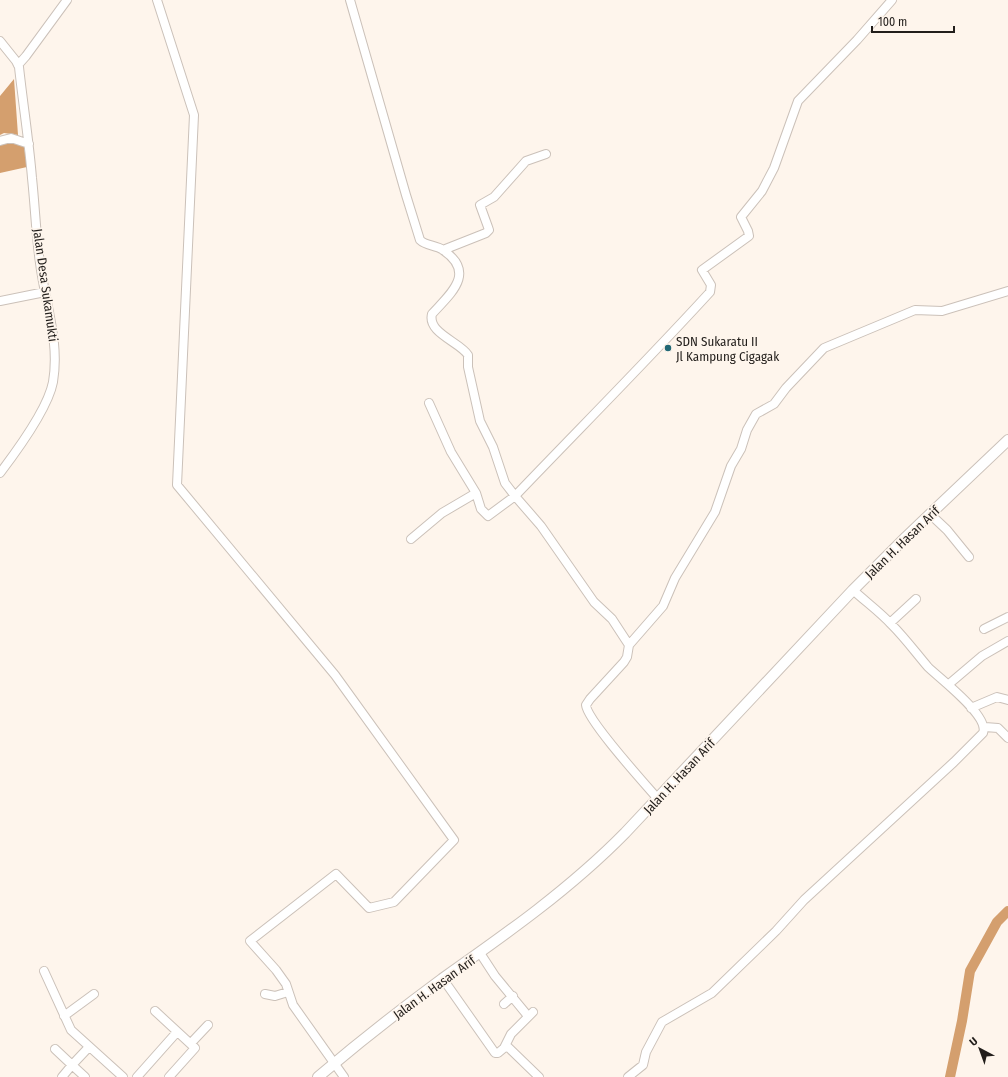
<svg xmlns="http://www.w3.org/2000/svg" width="1008" height="1077" font-family="'Fira Sans Condensed',sans-serif">
  <style>
    .water { fill: #d49f6e }
    .lines { fill: none; stroke-linecap: round; stroke-linejoin: round }
    .river { stroke: #d49f6e; stroke-width: 10 }
    .minor-casing { stroke: #cbc1b9; stroke-width: 10 }
    .major-casing { stroke: #cbc1b9; stroke-width: 12 }
    .minor { stroke: #fff; stroke-width: 8 }
    .major { stroke: #fff; stroke-width: 10 }
    .poi-dot { fill: #216876; stroke: #fef5ec; stroke-width: 1.5 }
    .labels { text-anchor: middle; stroke-width: 3.5; stroke-linejoin: round; paint-order: stroke }
    .street-label { font-size: 13px; fill: #221e1b; stroke: #fef5ec }
    .poi-label { font-size: 13px; fill: #221e1b; stroke: #fef5ec; text-anchor: start }
  </style>
  <rect width="100%" height="100%" fill="#fef5ec"/>
  <!-- water -->
  <path class="water" d="M14,79l4,56 -14,-2 -4,2v-39z
    M6,139l18,7 3,21 -27,6v-30z"/>
  <g class="lines">
    <!-- river -->
    <path class="river" d="M950,1077l12,-56 8,-50 27,-49 11,-11"/>
    <!-- minor casing -->
    <g class="minor-casing">
      <path id="minor" d="M157,0l37,115 -17,370 158,190 119,165 -60,62 -25,6 -33,-34 -86,67 26,29 10,14 7,21 51,72
        M350,0l56,195 14,45c6,6 16,5 23,10 34,23 7,44 -11,64 -5,19 28,28 36,41v12l12,54 13,26 12,36 10,13 -27,20 -7,-7 -5,-16 -34,20 -31,26
        M0,41l16,20 3,6c4,37 10,74 13,111 3,28 4,57 8,85 5,40 20,78 13,119 -5,26 -37,70 -53,91
        M18,65l8,-9 41,-56
        M0,141l11,-3 18,6
        M443,250l43,-17 3,-3 -1,-3 -8,-22 14,-8 32,-36 20,-7
        M0,301l45,-9
        M429,403l22,49 25,41
        M930,514l17,16 22,27
        M890,623l26,-24
        M984,629l24,-12
        M629,645l-17,-26 -18,-17 -53,-76 -26,-30c65,-68 132,-135 195,-204l1,-7 -9,-15 47,-34 -1,-5 -7,-14 21,-26 12,-23 24,-67 59,-61 35,-40
        M949,684l33,-28 26,-15
        M971,708l26,-11 11,3
        M985,727l13,1 10,10
        M658,799c-13,-15 -71,-79 -72,-94l4,-6 34,-37 3,-5 2,-12 34,-39 12,-28 40,-66 16,-46 10,-17 6,-19 9,-16 18,-10 12,-16 38,-40 91,-38 27,1 66,-20
        M480,953l15,23 33,40
        M44,971l27,59 52,47
        M443,979l52,74h3l6,-5 4,-1 31,30
        M265,994l10,2 13,-4
        M504,1004l9,-8
        M155,1011l40,37 -26,29
        M64,1016l30,-22
        M191,1043l17,-18
        M504,1048l7,-14 22,-22
        M55,1049l17,16 17,-18
        M62,1077l10,-12 13,12
        M137,1077l40,-45
        M628,1077l15,-12 3,-13 16,-30 50,-29 64,-62 28,-31 150,-138 29,-29c7,-17 -44,-55 -55,-66 -12,-14 -23,-29 -36,-42 -12,-13 -26,-23 -39,-35"/>
    </g>
    <!-- major casing -->
    <g class="major-casing">
      <path id="major" d="M318,1077c40,-34 82,-67 124,-98 64,-45 128,-90 183,-146l228,-243 53,-53 102,-97"/>
    </g>
    <!-- minor -->
    <use href="#minor" class="minor"/>
    <!-- major -->
    <use href="#major" class="major"/>
  </g>
  <!-- markers -->
  <circle class="poi-dot" cx="668" cy="348" r="4"/>
  <g class="labels">
    <!-- street labels -->
    <g class="street-label">
      <text transform="translate(46 285) rotate(82)" y="5">Jalan Desa Sukamukti</text>
      <text transform="translate(902 542) rotate(-44)" y="5">Jalan H. Hasan Arif</text>
      <text transform="translate(679 776) rotate(-47)" y="5">Jalan H. Hasan Arif</text>
      <text transform="translate(434 987) rotate(-36)" y="5">Jalan H. Hasan Arif</text>
    </g>
    <!-- poi labels -->
    <g class="poi-label">
      <text x="676" y="346">SDN Sukaratu II<tspan x="676" dy="15">Jl Kampung Cigagak</tspan></text>
    </g>
  </g>
  <!-- north arrow -->
  <g transform="translate(980 1049) rotate(319)" stroke="#fef5ec" stroke-width="3" paint-order="stroke">
  <path d="M0-3L7 15L0 10L-7 15Z" fill="#221e1b"/>
  <text y="-6" font-size="11" font-weight="bold" text-anchor="middle" fill="#221e1b">U</text>
  </g>
  <!-- scale -->
  <path d="M872 26v6h82v-6" fill="none" stroke="#221e1b" stroke-width="2"/>
  <text x="878" y="26" font-size="12" fill="#221e1b" stroke="#fef5ec" stroke-width="3" paint-order="stroke">100 m</text>
</svg>
